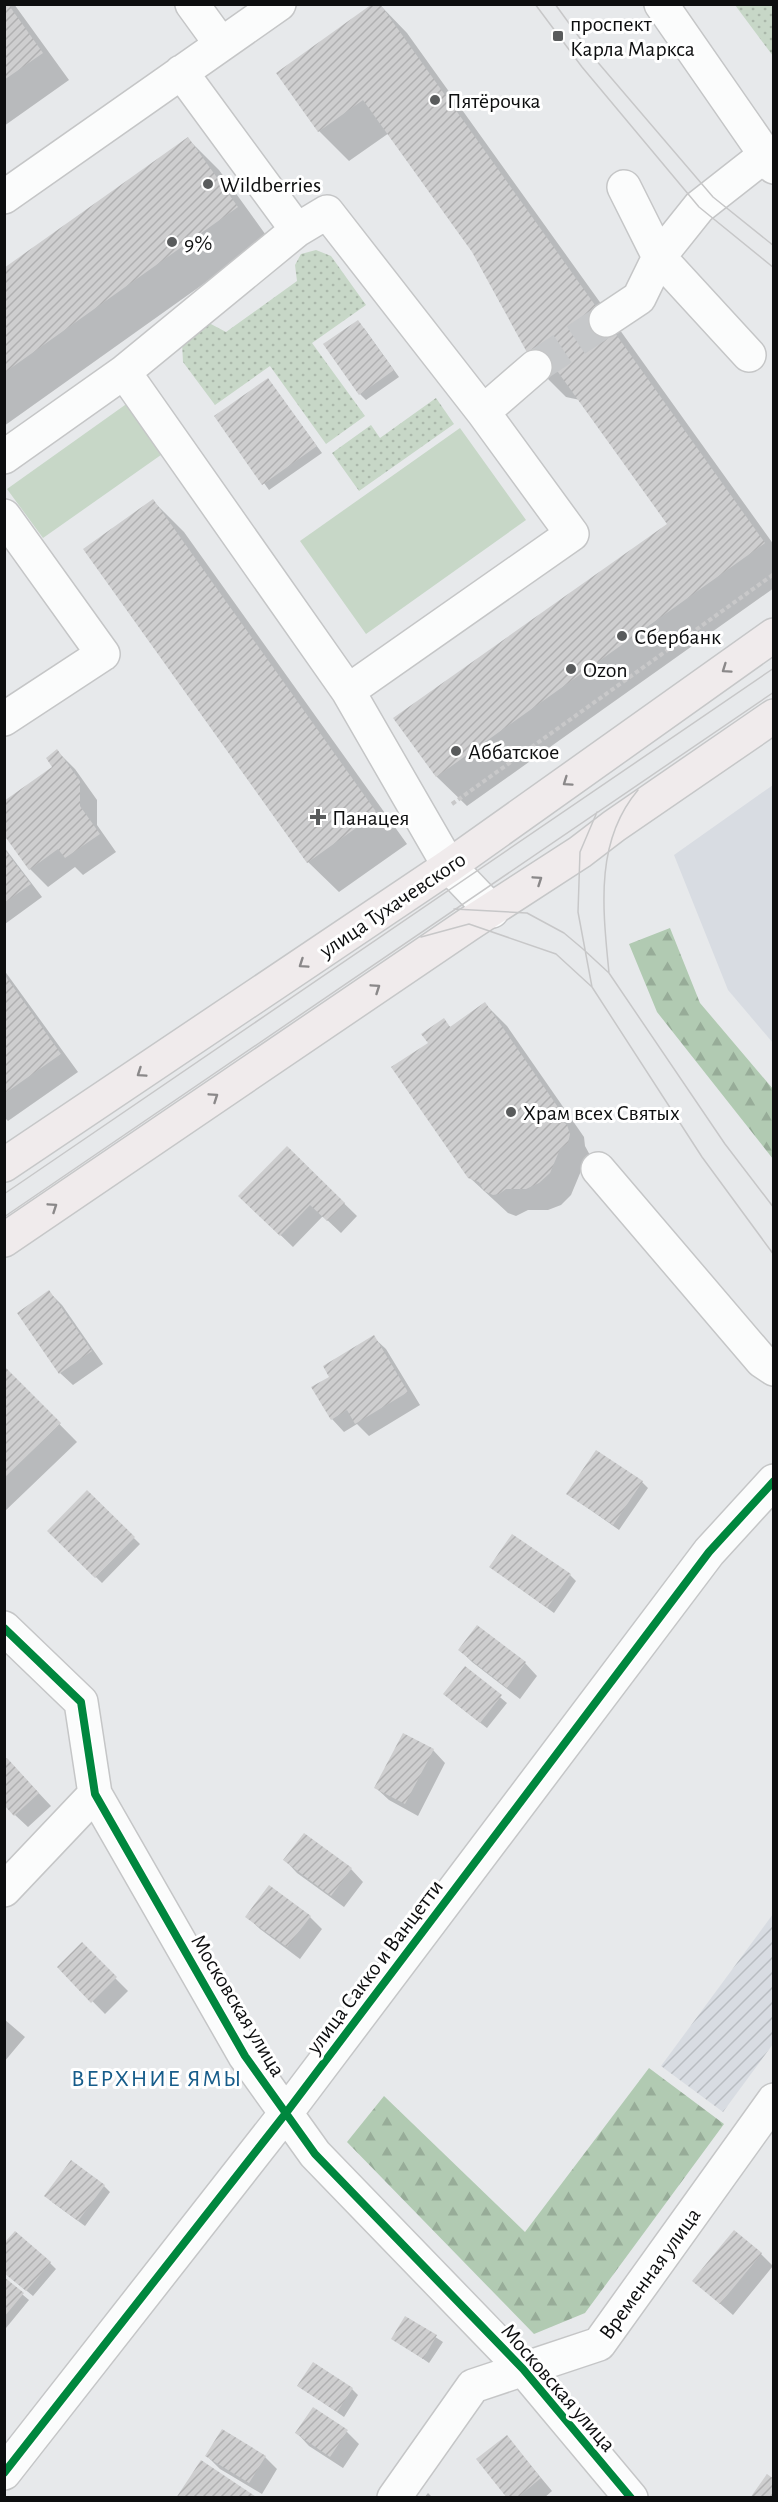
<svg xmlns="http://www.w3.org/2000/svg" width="778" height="2502" font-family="'Alegreya Sans',sans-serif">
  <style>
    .built { fill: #d8dce2 }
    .industrial { fill: url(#industrial-furrows) }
    .grass { fill: url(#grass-dots) }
    .forest { fill: url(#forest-firs) }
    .park { fill: #c7d7c7 }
    .shadow { fill: #0003 }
    .building { fill: url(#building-hatch) }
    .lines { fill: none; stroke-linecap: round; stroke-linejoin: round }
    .minor-tunnel { stroke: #c6c8ca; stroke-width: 33; stroke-dasharray: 33 16; stroke-linecap: butt }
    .minor-casing { stroke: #c5c6c7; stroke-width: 36 }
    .major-casing { stroke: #c6c7c8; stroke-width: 36 }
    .path { stroke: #c8c8c9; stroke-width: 4; stroke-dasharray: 4.5 3; stroke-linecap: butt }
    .minor { stroke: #fbfcfc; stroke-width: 33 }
    .major { stroke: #f0ebec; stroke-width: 33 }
    .tram { stroke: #c7c7c8; stroke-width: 1.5 }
    .cycleway-casing { stroke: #fff; stroke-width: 11 }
    .cycleway { stroke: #00873e; stroke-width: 8 }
    .oneway { stroke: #8a8889 }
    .poi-dot { fill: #595b5c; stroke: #fff; stroke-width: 2 }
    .labels { text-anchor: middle; stroke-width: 6; stroke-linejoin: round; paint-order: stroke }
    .poi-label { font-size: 22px; fill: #0d0e0f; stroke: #fff; text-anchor: start }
    .street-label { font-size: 22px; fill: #0d0e0f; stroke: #fff }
    .neighbourhood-label { font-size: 24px; letter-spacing: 1.5px; fill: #165c8a; stroke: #fff }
  </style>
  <defs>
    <pattern id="industrial-furrows" width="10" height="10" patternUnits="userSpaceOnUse" patternTransform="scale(1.5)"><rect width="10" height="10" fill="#d8dce2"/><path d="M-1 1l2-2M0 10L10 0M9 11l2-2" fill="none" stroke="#b8bcc1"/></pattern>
    <pattern id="grass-dots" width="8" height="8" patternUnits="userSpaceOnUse" patternTransform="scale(1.5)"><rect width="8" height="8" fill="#c7d7c7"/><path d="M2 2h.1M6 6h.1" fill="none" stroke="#aab7aa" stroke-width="1.8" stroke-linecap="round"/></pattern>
    <pattern id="forest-firs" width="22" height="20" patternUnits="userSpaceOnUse" patternTransform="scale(1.5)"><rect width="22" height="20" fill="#b1cab2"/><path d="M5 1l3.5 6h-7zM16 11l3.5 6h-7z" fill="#97ac98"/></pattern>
    <pattern id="building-hatch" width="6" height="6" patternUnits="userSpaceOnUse" patternTransform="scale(1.5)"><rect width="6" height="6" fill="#cececf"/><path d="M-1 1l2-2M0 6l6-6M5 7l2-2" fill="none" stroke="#b0b0b1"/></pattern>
  </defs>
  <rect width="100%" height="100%" fill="#e7e9eb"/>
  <!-- built -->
  <path class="built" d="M773,785v258l-45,-53 -54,-135z"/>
  <!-- industrial -->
  <path class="industrial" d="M773,1914v130l-50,68 -62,-46z"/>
  <!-- grass -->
  <path class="grass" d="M735,5h38v51z
    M316,250l15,6 35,49 -54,38 53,73 -39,28 -56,-78 -55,39 -32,-43 -1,-19 27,-20 17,9 71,-51 -2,-16 6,-11z
    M436,398l18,26 -95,67 -27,-38 39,-28 9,13z"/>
  <!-- forest -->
  <path class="forest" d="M670,928l30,75 73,86v70l-116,-147 -28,-68z
    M649,2068l75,56 -139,189 -51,21 -187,-192 37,-46 141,136z"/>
  <!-- park -->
  <path class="park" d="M132,400l36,50 -125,88 -36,-49z
    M460,428l66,92 -160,114 -66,-93z"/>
  <!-- shadow -->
  <path class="shadow" d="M4,4h10l55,76 -65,46z
    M379,4l28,29 367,512v43l-307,218 -30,-29 -42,-58 274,-195 -89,-124 -14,-3 -30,-30 -63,-116 -84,-118 -40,28 -30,-30z
    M188,139l31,31 49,68 -264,188v-156z
    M364,328l35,49 -33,23 -6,-6z
    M268,380l54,73 -53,37 -53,-73z
    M153,501l31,31 223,312 -68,48 -31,-30z
    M57,751l18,18 22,31v25l19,27 -33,23 -8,-8 -27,20 -18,-18z
    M4,847l38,50 -37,27 -1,-1z
    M4,970l74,102 -70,49 -4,-4z
    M485,1004l22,22 77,111 1,9 6,11 -2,8 -8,6 -10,24 -10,10 -13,5h-20l-12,6 -8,-3 -39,-36 -39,-134 14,-23 7,8z
    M287,1148l70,68 -16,17 -18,-17 -30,31 -53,-51z
    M49,1292l13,13 41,59 -30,21 -13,-12z
    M373,1337l13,12 34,56 -51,31 -12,-12 -13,8 -12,-13 -1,-42z
    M4,1368l73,74 -73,70z
    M642,1482l6,6 -29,42 -51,-36z
    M87,1492l53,52 -38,39 -53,-52z
    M491,1567l79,8 6,6 -22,32z
    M460,1650l65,13 12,13 -17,23 -48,-37z
    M465,1668l42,35 -20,25 -36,-28z
    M433,1750l12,13 -27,53 -29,-16 -13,-12z
    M19,1772l32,34 -23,21 -13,-12z
    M285,1860l66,9 12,13 -19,25 -47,-34z
    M247,1917h63l12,12 -22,30 -40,-30z
    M82,1945l46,46 -23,23 -46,-47z
    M4,2019l21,18 -21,25z
    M104,2186l6,6 -25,34 -33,-24z
    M761,2254l12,12 -40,49 -39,-34z
    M50,2263l6,6 -23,27 -29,-24z
    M4,2279l25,21 -23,28 -2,-2z
    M406,2318l37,24 -14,21 -36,-25z
    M299,2386l53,3 6,6 -14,22z
    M347,2432l12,12 -16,24 -34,-22 -12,-13z
    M507,2437l45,54 -8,7h-35z
    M207,2456l58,1 12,12 -15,25 -42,-25z
    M428,2493l5,5h-9z"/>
  <!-- building -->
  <path class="building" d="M4,4h4l35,49 -39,27z
    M372,4h8l385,539 -329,234 -43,-59 274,-194 -109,-152 -23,-5 -63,-115 -109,-152 -45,32 -42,-59z
    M188,137l50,70 -234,166v-105z
    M358,320l36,50 -35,25 -36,-51z
    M268,378l49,68 -55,39 -48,-69z
    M153,499l224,314 -70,50 -224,-314z
    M57,749l23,32v25l20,28 -35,24 -7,-9 -29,21 -25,-35v-34l48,-34 -6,-9z
    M4,849l27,35 -27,19z
    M4,974l57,80 -57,40z
    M485,1002l77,111 2,9 3,3 3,9 -2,9 -8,6 -10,24 -11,10 -13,6h-20l-7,5 -6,1 -9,-4 -5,-9 -11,-4 -77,-111 37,-24 -7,-9 23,-16 6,9z
    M287,1146l58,57 -18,18 -17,-16 -30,31 -42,-40z
    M49,1290l43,61 -33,23 -42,-61z
    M374,1335l34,57 -53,32 -8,-14 -16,10 -20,-33 18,-10 -6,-11z
    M4,1366l57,57 -57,55z
    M596,1450l47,31 -30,44 -47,-31z
    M87,1490l48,47 -40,41 -48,-47z
    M512,1534l59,40 -24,34 -58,-41z
    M477,1625l49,37 -19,26 -49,-38z
    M465,1666l37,29 -22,28 -37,-29z
    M403,1733l31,16 -29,55 -31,-16z
    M7,1758l32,35 -25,23 -10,-11v-45z
    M304,1833l48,35 -21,28 -48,-36z
    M269,1885l42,31 -24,31 -42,-30z
    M82,1942l35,35 -26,26 -34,-36z
    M71,2160l34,25 -27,36 -34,-25z
    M734,2230l28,23 -42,51 -28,-23z
    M15,2231l36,31 -25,29 -22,-18v-30z
    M4,2277l20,16 -20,24z
    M405,2316l32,19 -14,24 -32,-20z
    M313,2362l40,26 -16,24 -40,-26z
    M313,2407l35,23 -18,27 -35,-24z
    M222,2429l44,27 -17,27 -44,-27z
    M507,2435l34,43 -24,20h-10l-31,-39z
    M201,2460l57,38h-82z
    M767,2474l7,5v19h-24z"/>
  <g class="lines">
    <!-- minor-tunnel -->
    <path class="minor-tunnel" d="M535,367l71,-47"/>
    <!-- minor casing -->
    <g class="minor-casing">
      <path id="minor" d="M192,4l29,40
        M661,4l113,163
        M624,187l35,70 90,98
        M4,197l275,-193
        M297,230l30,-18 156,200 52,-45
        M606,320l33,-22 20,-41 40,-50 65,-51
        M124,372l224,319 101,175 43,45
        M4,457l120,-85 173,-142 -116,-158
        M4,516l99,138 -99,65
        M348,691l224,-157 -89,-122
        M598,1169l164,192 12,8
        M4,1628l77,74 14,92 150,262 70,98 208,215 108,129
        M4,1890l91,-96
        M4,2473l282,-360 423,-561 65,-71
        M394,2498l79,-112 126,-42 175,-244"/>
    </g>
    <!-- major casing -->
    <g class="major-casing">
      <path id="major" d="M4,1165l445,-299 325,-231
        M4,1240l465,-316 111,-72 34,-26 160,-110"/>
    </g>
    <!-- path -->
    <path class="path" d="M773,84h1
      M452,804l322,-230"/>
    <!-- minor -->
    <use href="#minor" class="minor"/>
    <!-- major -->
    <use href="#major" class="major"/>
    <!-- tram -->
    <path class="tram" d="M535,4l47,63 117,140 75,61
      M555,4l40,55 118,138 61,49
      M454,909l73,4 37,20 19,16 26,24 116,171 49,64
      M421,937l48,-13 87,30 36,33 110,170 72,98
      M609,973c-6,-63 -15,-131 29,-183
      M592,987l-14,-75 2,-60 17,-40
      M4,1194l770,-526
      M4,1217l770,-525"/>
    <!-- cycleway casing -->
    <g class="cycleway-casing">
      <path id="cycleway" d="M4,1628l77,74 14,92 150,262 70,98 208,215 108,129
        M4,2473l282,-360 423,-561 65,-71"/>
    </g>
    <!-- cycleway -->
    <use href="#cycleway" class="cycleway"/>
  </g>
  <!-- one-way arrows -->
  <defs><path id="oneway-chevron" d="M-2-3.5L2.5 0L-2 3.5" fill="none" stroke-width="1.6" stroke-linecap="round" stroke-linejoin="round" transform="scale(1.5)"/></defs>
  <g class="oneway">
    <use href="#oneway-chevron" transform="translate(726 669) rotate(145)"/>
    <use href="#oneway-chevron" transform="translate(567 782) rotate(145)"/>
    <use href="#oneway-chevron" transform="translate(538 880) rotate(-34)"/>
    <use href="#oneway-chevron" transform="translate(303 964) rotate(146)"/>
    <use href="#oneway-chevron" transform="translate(376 988) rotate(-34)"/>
    <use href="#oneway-chevron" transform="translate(141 1073) rotate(146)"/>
    <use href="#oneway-chevron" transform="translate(214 1097) rotate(-34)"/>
    <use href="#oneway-chevron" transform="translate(53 1207) rotate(-34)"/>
  </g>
  <!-- markers -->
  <g class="poi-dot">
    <rect x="552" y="30" width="12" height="12" rx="3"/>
    <circle cx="435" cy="100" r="6"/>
    <circle cx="208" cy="184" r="6"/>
    <circle cx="172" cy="242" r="6"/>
    <circle cx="622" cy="636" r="6"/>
    <circle cx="571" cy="669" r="6"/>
    <circle cx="456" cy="751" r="6"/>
    <path d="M315 808h6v6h6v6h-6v6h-6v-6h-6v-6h6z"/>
    <circle cx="511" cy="1112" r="6"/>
  </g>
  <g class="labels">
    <!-- poi labels -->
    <g class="poi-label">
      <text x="570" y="31">проспект<tspan x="570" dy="25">Карла Маркса</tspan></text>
      <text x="447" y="108">Пятёрочка</text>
      <text x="220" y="192">Wildberries</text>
      <text x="184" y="250">9%</text>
      <text x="634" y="644">Сбербанк</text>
      <text x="583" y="677">Ozon</text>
      <text x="468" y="759">Аббатское</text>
      <text x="332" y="825">Панацея</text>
      <text x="523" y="1120">Храм всех Святых</text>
    </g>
    <!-- street labels -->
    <g class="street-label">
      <text transform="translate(392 904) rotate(-34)" y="8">улица Тухачевского</text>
      <text transform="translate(374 1966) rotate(-53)" y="8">улица Сакко и Ванцетти</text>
      <text transform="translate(239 2005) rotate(59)" y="8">Московская улица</text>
      <text transform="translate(649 2273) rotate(-54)" y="8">Временная улица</text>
      <text transform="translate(559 2387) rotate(49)" y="8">Московская улица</text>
    </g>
    <!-- neighbourhood labels -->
    <g class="neighbourhood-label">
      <text x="157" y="2086">ВЕРХНИЕ ЯМЫ</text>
    </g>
  </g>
  <!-- border -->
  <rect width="778" height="2502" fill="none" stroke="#0d0e0f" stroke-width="12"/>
</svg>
